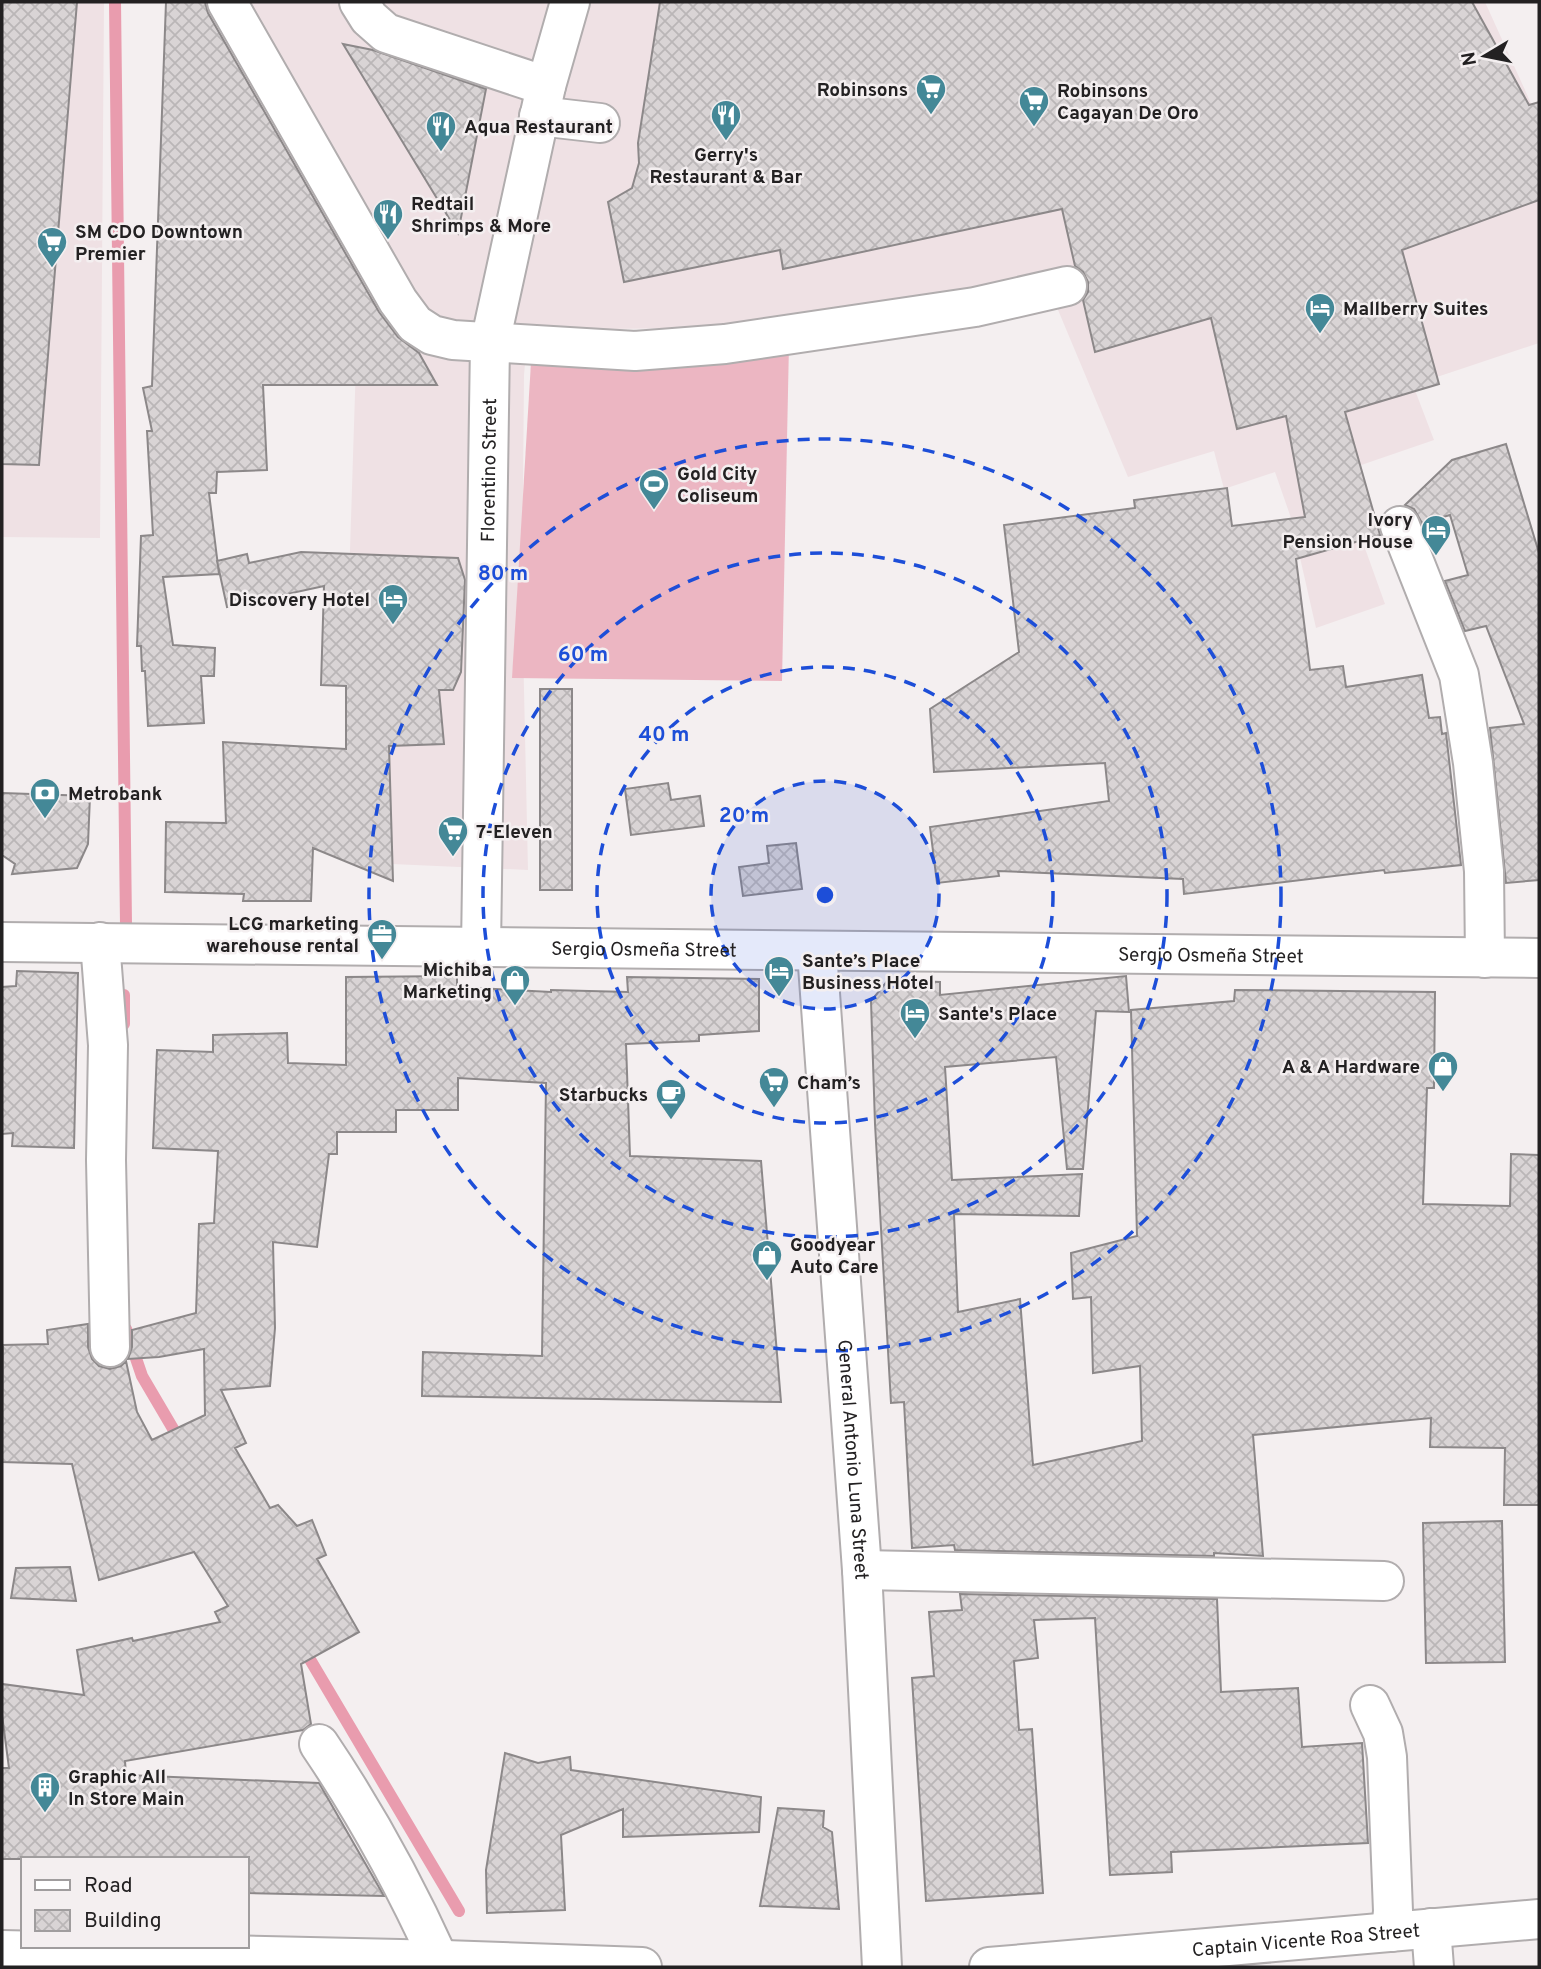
<svg xmlns="http://www.w3.org/2000/svg" width="1541" height="1969" font-family="Overpass,sans-serif">
  <style>
    .built { fill: #efe1e4 }
    .pitch { fill: #ecb6c2 }
    .lines { fill: none; stroke-linecap: round; stroke-linejoin: round }
    .stream { stroke: #e99cae; stroke-width: 12 }
    .building { fill: url(#building-cross-hatch); stroke: #8c8889; stroke-width: 2 }
    .minor-casing { stroke: #b1adae; stroke-width: 42 }
    .major-casing { stroke: #b1adae; stroke-width: 42 }
    .minor { stroke: #fff; stroke-width: 38 }
    .major { stroke: #fff; stroke-width: 38 }
    .ring { fill: none; stroke: #1d4ed8; stroke-width: 3.5; stroke-dasharray: 12 9 }
    .labels { text-anchor: middle; stroke-width: 5; stroke-linejoin: round; paint-order: stroke }
    .poi-label { font-size: 19px; font-weight: bold; fill: #232122; stroke: #f4eff0; text-anchor: start }
    .street-label { font-size: 19px; fill: #232122; stroke: #f4eff0 }
    .centre { fill: #1d4ed8; stroke: #f4eff0; stroke-width: 3.5 }
    .ring-label { font-size: 21px; text-anchor: middle; font-weight: bold; fill: #1d4ed8; stroke: #f4eff0; stroke-width: 5; stroke-linejoin: round; paint-order: stroke }
  </style>
  <defs>
    <pattern id="building-cross-hatch" width="8" height="8" patternUnits="userSpaceOnUse" patternTransform="scale(1.75)"><rect width="8" height="8" fill="#d9d4d5"/><path d="M0 0l8 8M0 8l8-8" fill="none" stroke="#bab6b7"/></pattern>
  </defs>
  <rect width="100%" height="100%" fill="#f4eff0"/>
  <!-- built -->
  <path class="built" d="M2,2h102l-4,536 -98,-1z
    M171,2h1314l54,119v222l-126,42 21,55 -96,33 47,131 -69,24 -25,-110 -16,-46 -51,17 -10,-38 -86,26 -80,-191 -216,40 -304,4 -4,45 -2,225 6,270 -181,-8 -1,-187 10,-312 -180,-19z"/>
  <!-- pitch -->
  <path class="pitch" d="M533,329l256,15 -7,337 -270,-3z"/>
  <g class="lines">
    <!-- stream -->
    <path class="stream" d="M115,2l11,922
      M124,1024v-29
      M126,1329l16,47 40,68
      M302,1646l157,265"/>
  </g>
  <!-- building -->
  <path class="building" d="M2,2h75l-38,463 -37,-1z
    M166,2h39l3,11 171,299 19,25 21,16 18,32h-174l4,85 -50,2 -1,21h-7l10,81 -56,3 10,68 42,3 -1,28h-13l3,47 -56,3 -3,-55h-3l-1,-25h-4l4,-110 12,-1 -6,-104h5l-9,-43 9,-2z
    M660,2h812l57,103 10,-3v98l-137,50 37,134 -94,28 35,123 -84,24 14,111 33,-4 3,21 76,-12 7,43 11,-1 2,17 4,-1 15,132 -76,8 -1,-3 -200,24 -1,-15 -185,-8 1,5 -62,7 -7,-56 179,-26 -4,-38 -171,9 -4,-63 89,-57 -15,-127 131,-17 -1,-8 93,-12 5,38 73,-9 -19,-101 -49,13 -26,-111 -116,34 -12,-52 5,-8v-10l-5,-10 -8,-6 -13,-57 -279,60 -3,-19 -156,32 -16,-80 24,-14 7,-25 -1,-20z
    M343,44l30,6 113,39 -28,144z
    M1506,444l33,109v327l-33,3 -16,-155 34,-4 -38,-98 -21,5 -20,-50 23,-6 -18,-60 -28,8 -8,-14 -9,-4 47,-45z
    M301,552l157,6 7,22 -4,92 -8,18h-14l5,54 -55,2 4,135 -80,-33 -2,53h-68l1,-7 -79,-2 1,-70 60,1 -3,-81 123,7v-63l-25,-1 3,-99 -97,21 -10,-46 30,-7 2,9z
    M540,689h32v201h-32z
    M668,783l3,17 29,-4 4,30 -73,9 -6,-46z
    M2,793l88,3 -2,48 -11,24 -65,6 3,-10 -13,-9z
    M796,843l6,46 -59,7 -4,-29 30,-4 -2,-17z
    M17,971l61,2 -4,175 -62,-2 1,-13 -11,1v-147l14,-1z
    M457,976v11l94,5v-2l77,2 -1,-15 132,2v52l-60,4v6l-73,3 4,112 131,5 20,241 -359,-6 1,-44 119,4 4,-273 -88,-5v32h-62v22h-59v22h-8l-12,93 -44,-5 2,86 -5,58 -49,4 25,53 -11,5 35,60 8,-3 19,21 15,-6 14,35 -9,4 42,73 -58,32 10,60 -8,6 -178,31 1,14 193,8 65,113 -137,-3v-34h-245v-91h7l-7,-53v-31l82,11 -7,-45 55,-12 1,3 87,-19 -5,-10 13,-6 -34,-54 -95,28 -27,-116 -70,-2 1,-117 45,-1 -1,-14 41,-6v23l4,12 7,7 11,3 11,-3 5,-5 11,51 15,28 53,-25 -1,-66 -45,8 -31,2 4,-12v-17l64,-17 3,-89 15,-1 4,-72 -65,-3 4,-98 56,2v-17l74,-2 1,30 58,2v-88z
    M1126,976l3,36 -33,-1 -13,158h-16l-11,-112 -111,10 7,113 130,-6 -3,42 -125,-2 4,98 62,-13 13,166 109,-24 -2,-75 -47,7 -2,-76 -18,2 -2,-46 66,-17 -6,-226 103,-9 1,-11 200,2 -1,96h-7l-4,116 87,2 1,-52 28,1v350h-35l1,-57 -75,-1 1,-29 -178,17 10,121 -49,-3v3l-259,-6 -1,-5 -42,3 -8,-146 -13,1 -16,-279 -4,-123 17,-21 52,2v13z
    M1502,1521l3,141 -79,1 -3,-140z
    M70,1567l6,34 -65,-3 5,-30z
    M960,1594l257,5 4,93 77,-4 4,59 60,-4 6,100 -197,9 1,20 -62,3 -15,-257 -61,2 4,38 -24,3 5,69 13,-1 11,164 -117,8 -14,-223 22,-2 -5,-64 33,-2z
    M505,1753l33,10 32,-6 1,13 190,27 -2,35 -136,5v-28l-62,26 4,75 -78,3 -1,-43z
    M778,1808l46,3 -1,16 9,5 7,77 -79,-3z"/>
  <g class="lines">
    <!-- minor casing -->
    <g class="minor-casing">
      <g id="minor">
        <path d="M227,2l171,299 17,23 17,11 21,5 182,11 90,-7 250,-37 92,-21"/>
        <path d="M359,2l10,16 17,15 160,53"/>
        <path d="M539,116l61,7"/>
        <path d="M1400,526l59,149 14,88 11,108 1,87"/>
        <path d="M100,942l8,103 -2,115 4,187"/>
        <path id="s1" d="M481,948l9,-605 56,-257 24,-84"/>
        <path id="s2" d="M817,952l45,618 20,397"/>
        <path d="M862,1570l522,11"/>
        <path d="M1370,1705l13,28 4,24 6,154 -2,21"/>
        <path d="M319,1744c46,68 86,141 120,216"/>
        <path d="M1431,1928l3,39"/>
        <path d="M2,1950l443,10 197,7"/>
        <path id="s3" d="M989,1967l550,-48"/>
      </g>
    </g>
    <!-- major casing -->
    <g class="major-casing">
      <g id="major">
        <path id="s4" d="M2,942l1537,16"/>
      </g>
    </g>
    <!-- minor -->
    <use href="#minor" class="minor"/>
    <!-- major -->
    <use href="#major" class="major"/>
  </g>
  <!-- distance rings -->
  <circle cx="825" cy="895" r="114" fill="#1d4ed8" fill-opacity=".12"/>
  <g class="ring">
    <circle cx="825" cy="895" r="114"/>
    <circle cx="825" cy="895" r="228"/>
    <circle cx="825" cy="895" r="342"/>
    <circle cx="825" cy="895" r="456"/>
  </g>
  <!-- icons -->
  <defs>
    <g id="supermarket-pin" transform="scale(1.575)"><path d="M0 17L-7.5 6A9.5 9.5 0 1 1 7.5 6Z" fill="#448897" stroke="#f4eff0"/><path d="M-6-5.5h2.5l.6 2H6L4.5 2H-2.5L-4.4-4H-6ZM-1.5 3.2a1.3 1.3 0 1 0 .1 0ZM3 3.2a1.3 1.3 0 1 0 .1 0Z" fill="#fff"/></g>
    <g id="restaurant-pin" transform="scale(1.575)"><path d="M0 17L-7.5 6A9.5 9.5 0 1 1 7.5 6Z" fill="#448897" stroke="#f4eff0"/><path d="M-5-6h1v4h1v-4h1v4h1v-4h1v5L-1.5 .5V6h-2V.5L-5-1ZM5-6V6H3V1.5H1.5Q1.5-4 5-6Z" fill="#fff"/></g>
    <g id="hotel-pin" transform="scale(1.575)"><path d="M0 17L-7.5 6A9.5 9.5 0 1 1 7.5 6Z" fill="#448897" stroke="#f4eff0"/><path d="M-6-4.5h1.5V1H6V5H4.5V3h-9V5H-6ZM-4 0a1.8 1.8 0 1 1 3.6 0ZM.5 0V-2.5h3Q6-2.5 6 0Z" fill="#fff"/></g>
    <g id="stadium-pin" transform="scale(1.575)"><path d="M0 17L-7.5 6A9.5 9.5 0 1 1 7.5 6Z" fill="#448897" stroke="#f4eff0"/><path d="M0-5a6.5 5 0 1 0 0 10a6.5 5 0 1 0 0-10ZM-3.5-1.8h7v3.6h-7Z" fill="#fff"/></g>
    <g id="bank-pin" transform="scale(1.575)"><path d="M0 17L-7.5 6A9.5 9.5 0 1 1 7.5 6Z" fill="#448897" stroke="#f4eff0"/><path d="M-6-4H6V4H-6ZM0-2.3a2.3 2.3 0 1 0 0 4.6a2.3 2.3 0 1 0 0-4.6Z" fill="#fff"/></g>
    <g id="office-pin" transform="scale(1.575)"><path d="M0 17L-7.5 6A9.5 9.5 0 1 1 7.5 6Z" fill="#448897" stroke="#f4eff0"/><path d="M-6-3h4V-5.5h4V-3h4V5H-6ZM-1-4.5V-3h2v-1.5ZM-6 0V1H6V0Z" fill="#fff"/></g>
    <g id="shop-pin" transform="scale(1.575)"><path d="M0 17L-7.5 6A9.5 9.5 0 1 1 7.5 6Z" fill="#448897" stroke="#f4eff0"/><path d="M-5-2.5h2.3a2.7 3.5 0 0 1 5.4 0H5L5.5 6h-11ZM-1.5-2.5h3a1.5 2.3 0 0 0-3 0Z" fill="#fff"/></g>
    <g id="cafe-pin" transform="scale(1.575)"><path d="M0 17L-7.5 6A9.5 9.5 0 1 1 7.5 6Z" fill="#448897" stroke="#f4eff0"/><path d="M-5.5-4.5H6V0H3Q3 3.5 0 3.5H-2.5Q-5.5 3.5-5.5 0ZM3-3.2v2h1.7v-2ZM-6 4.5H4V6H-6Z" fill="#fff"/></g>
    <g id="building-pin" transform="scale(1.575)"><path d="M0 17L-7.5 6A9.5 9.5 0 1 1 7.5 6Z" fill="#448897" stroke="#f4eff0"/><path d="M-4-6H4V6H1V3H-1V6H-4ZM-2.5-4.3h1.7v1.8h-1.7ZM.8-4.3h1.7v1.8H.8ZM-2.5-1h1.7V.8h-1.7ZM.8-1h1.7V.8H.8Z" fill="#fff"/></g>
  </defs>
  <g fill-rule="evenodd">
    <use href="#supermarket-pin" x="931" y="89"/>
    <use href="#supermarket-pin" x="1034" y="101"/>
    <use href="#restaurant-pin" x="726" y="115"/>
    <use href="#restaurant-pin" x="441" y="126"/>
    <use href="#restaurant-pin" x="388" y="214"/>
    <use href="#supermarket-pin" x="52" y="242"/>
    <use href="#hotel-pin" x="1320" y="308"/>
    <use href="#stadium-pin" x="654" y="484"/>
    <use href="#hotel-pin" x="1436" y="530"/>
    <use href="#hotel-pin" x="393" y="599"/>
    <use href="#bank-pin" x="45" y="793"/>
    <use href="#supermarket-pin" x="453" y="831"/>
    <use href="#office-pin" x="382" y="934"/>
    <use href="#hotel-pin" x="779" y="971"/>
    <use href="#shop-pin" x="515" y="980"/>
    <use href="#hotel-pin" x="915" y="1013"/>
    <use href="#shop-pin" x="1443" y="1066"/>
    <use href="#supermarket-pin" x="774" y="1082"/>
    <use href="#cafe-pin" x="671" y="1094"/>
    <use href="#shop-pin" x="767" y="1255"/>
    <use href="#building-pin" x="45" y="1787"/>
  </g>
  <g class="labels">
    <!-- poi labels -->
    <g class="poi-label">
      <text x="908" y="96" text-anchor="end">Robinsons</text>
      <text x="1057" y="97">Robinsons<tspan x="1057" dy="22">Cagayan De Oro</tspan></text>
      <text x="464" y="133">Aqua Restaurant</text>
      <text x="726" y="161" text-anchor="middle">Gerry's<tspan x="726" dy="22">Restaurant &amp; Bar</tspan></text>
      <text x="411" y="210">Redtail<tspan x="411" dy="22">Shrimps &amp; More</tspan></text>
      <text x="75" y="238">SM CDO Downtown<tspan x="75" dy="22">Premier</tspan></text>
      <text x="1343" y="315">Mallberry Suites</text>
      <text x="677" y="480">Gold City<tspan x="677" dy="22">Coliseum</tspan></text>
      <text x="1413" y="526" text-anchor="end">Ivory<tspan x="1413" dy="22">Pension House</tspan></text>
      <text x="370" y="606" text-anchor="end">Discovery Hotel</text>
      <text x="68" y="800">Metrobank</text>
      <text x="476" y="838">7-Eleven</text>
      <text x="359" y="930" text-anchor="end">LCG marketing<tspan x="359" dy="22">warehouse rental</tspan></text>
      <text x="802" y="967">Sante’s Place<tspan x="802" dy="22">Business Hotel</tspan></text>
      <text x="492" y="976" text-anchor="end">Michiba<tspan x="492" dy="22">Marketing</tspan></text>
      <text x="938" y="1020">Sante's Place</text>
      <text x="1420" y="1073" text-anchor="end">A &amp; A Hardware</text>
      <text x="797" y="1089">Cham’s</text>
      <text x="648" y="1101" text-anchor="end">Starbucks</text>
      <text x="790" y="1251">Goodyear<tspan x="790" dy="22">Auto Care</tspan></text>
      <text x="68" y="1783">Graphic All<tspan x="68" dy="22">In Store Main</tspan></text>
    </g>
    <!-- street labels -->
    <g class="street-label">
      <text dy="7" stroke="none"><textPath href="#s1" startOffset="478">Florentino Street</textPath></text>
      <text dy="7" stroke="none"><textPath href="#s4" startOffset="642">Sergio Osmeña Street</textPath></text>
      <text dy="7" stroke="none"><textPath href="#s4" startOffset="1209">Sergio Osmeña Street</textPath></text>
      <text dy="7" stroke="none"><textPath href="#s2" startOffset="509">General Antonio Luna Street</textPath></text>
      <text dy="7" stroke="none"><textPath href="#s3" startOffset="318">Captain Vicente Roa Street</textPath></text>
    </g>
  </g>
  <circle cx="825" cy="895" r="10" class="centre"/>
  <g class="ring-label">
    <text x="503" y="580">80 m</text>
    <text x="583" y="661">60 m</text>
    <text x="664" y="741">40 m</text>
    <text x="744" y="822">20 m</text>
  </g>
  <!-- border -->
  <rect width="1541" height="1969" fill="none" stroke="#232122" stroke-width="7"/>
  <!-- legend -->
  <rect x="21" y="1857" width="228" height="91" fill="#f4eff0" stroke="#a09d9e" stroke-width="2"/>
  <rect x="35" y="1880" width="35" height="10" fill="#ffffff" stroke="#a09d9e" stroke-width="2"/>
  <text x="84" y="1892" font-size="21" fill="#232122">Road</text>
  <rect x="35" y="1910" width="35" height="21" fill="url(#building-cross-hatch)" stroke="#a09d9e" stroke-width="2"/>
  <text x="84" y="1927" font-size="21" fill="#232122">Building</text>
  <!-- north arrow -->
  <g transform="translate(1485 56) rotate(260)" stroke="#f4eff0" stroke-width="5" paint-order="stroke">
  <path d="M0-5L12 26L0 18L-12 26Z" fill="#232122"/>
  <text y="-10" font-size="19" font-weight="bold" text-anchor="middle" fill="#232122">N</text>
  </g>
</svg>
